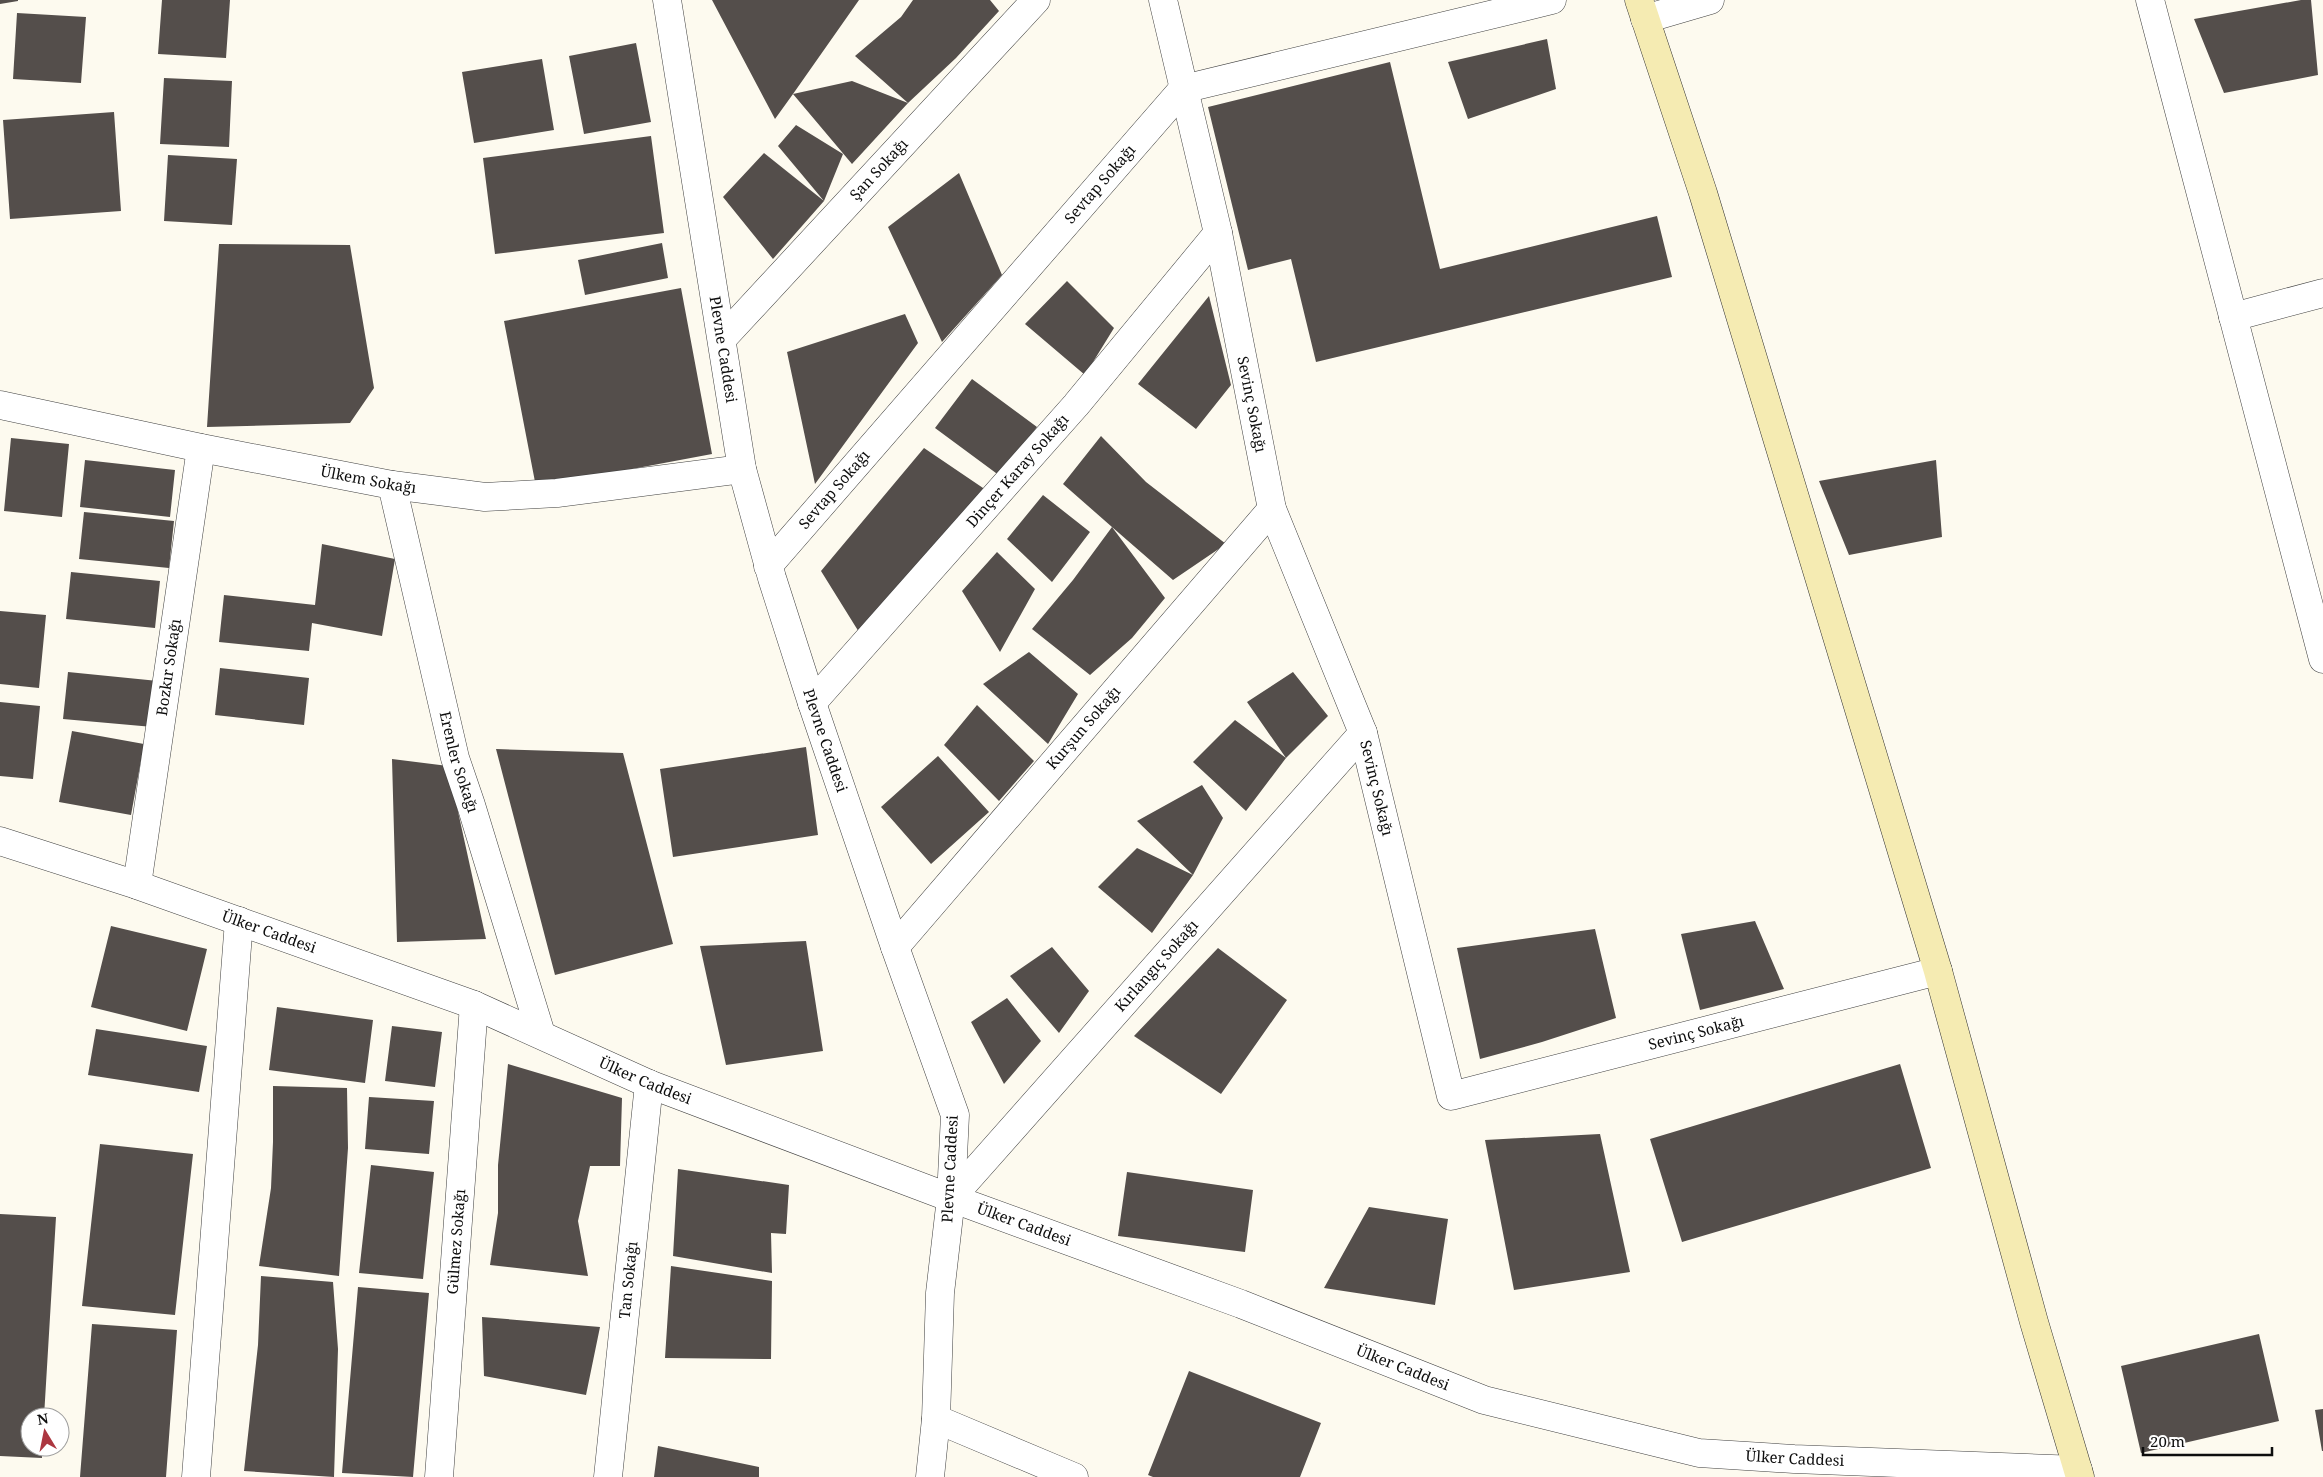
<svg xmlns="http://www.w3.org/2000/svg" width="2323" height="1477" font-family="'Noto Serif',serif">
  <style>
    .building { fill: #544e4b }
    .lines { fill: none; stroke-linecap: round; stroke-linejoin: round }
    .minor-casing { stroke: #404040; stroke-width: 29 }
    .secondary-casing { stroke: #2f2f2f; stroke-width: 29 }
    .minor { stroke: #fff; stroke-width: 28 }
    .secondary { stroke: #f5ebb2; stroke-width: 28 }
    .labels { text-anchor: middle; stroke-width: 5; stroke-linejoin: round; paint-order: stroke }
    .street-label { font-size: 15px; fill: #0d0d0d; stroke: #fff }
  </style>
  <rect width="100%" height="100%" fill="#fdfaef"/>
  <!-- building -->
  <path class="building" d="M0,0h18v1l-18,3z
    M162,0h68l-4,58 -68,-4z
    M712,0h147l-66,94 59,-13 56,22 -53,-47 46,-39 12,-17h77l9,11 -43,47 -48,45 -56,61 -59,-70 -18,25z
    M2301,0h10l7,75 -94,18 -30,-74z
    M17,13l69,4 -5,66 -68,-4z
    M1547,39l9,50 -88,30 -20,-57z
    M636,43l15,79 -67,12 -15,-78z
    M542,59l12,71 -80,13 -12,-71z
    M1390,62l50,207 217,-53 15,61 -356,85 -25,-103 -43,11 -40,-163z
    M164,78l68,3 -3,66 -69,-3z
    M114,112l7,99 -111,8 -7,-99z
    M796,125l47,29 -19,47 -51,58 -50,-62 41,-44 60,48 -46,-55z
    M651,136l13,97 -169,21 -12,-96z
    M168,155l69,4 -5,66 -68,-4z
    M959,173l43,102 -60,67 -54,-115z
    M662,243l6,35 -83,17 -7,-35z
    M219,244l131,1 24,143 -24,35 -143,4z
    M1067,281l47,47 -29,47 -60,-51z
    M681,288l31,166 -176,33 -32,-166z
    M1209,296l22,89 -35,44 -58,-45z
    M905,314l13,29 -103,141 -28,-132z
    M972,379l65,48 -37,49 -65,-48z
    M1101,436l45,46 80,62 -53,36 -61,-53 53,71 -33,40 -42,37 -58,-46 41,-49 39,-53 -49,-43z
    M11,438l58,6 -7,73 -58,-6z
    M924,448l62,42 -124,147 -41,-66z
    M85,460l90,10 -5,47 -90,-10z
    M1936,460l6,77 -93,18 -30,-74z
    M1043,495l47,37 -38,50 -45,-43z
    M84,512l90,9 -5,47 -90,-9z
    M322,544l73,15 -13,77 -70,-13 -3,28 -90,-9 5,-47 91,10z
    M997,552l38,37 -35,63 -38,-61z
    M71,572l89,9 -5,47 -89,-9z
    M0,611l46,4 -7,73 -39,-4z
    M1029,652l49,42 -30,50 -65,-60z
    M220,668l89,10 -5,47 -89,-10z
    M68,672l90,9 -5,46 -90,-8z
    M1293,672l35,44 -42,42 -40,53 -53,-49 42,-42 51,38 -39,-56z
    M0,702l40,4 -7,73 -33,-3z
    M977,705l57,56 -35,40 -55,-56z
    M72,731l72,13 -13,71 -72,-13z
    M806,747l12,88 -145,22 -13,-88z
    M496,749l127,4 50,191 -118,31z
    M938,756l51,56 -58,52 -50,-57z
    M392,759l56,7 38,173 -89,3z
    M1202,785l21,33 -30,57 -56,-54z
    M1137,848l56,27 -41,58 -54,-46z
    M1755,921l29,68 -84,21 -19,-76z
    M111,926l96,23 -20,82 -96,-24z
    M1595,929l21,89 -74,24 -62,17 -23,-111z
    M806,941l17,110 -97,14 -26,-119z
    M1052,947l37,44 -30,42 -49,-57z
    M1218,948l69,52 -66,94 -87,-58z
    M1007,998l34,43 -37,43 -33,-62z
    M277,1007l96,13 -8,63 -96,-13z
    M392,1026l50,6 -7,55 -50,-6z
    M96,1029l111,17 -8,46 -111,-17z
    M508,1064l114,34 -2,68h-30l-12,55 10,55 -98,-11 8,-52v-48z
    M1900,1064l31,104 -249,74 -32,-103z
    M273,1086l74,2 1,60 -9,128 -80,-10 12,-78 2,-46z
    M369,1097l65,4 -5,53 -64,-5z
    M1600,1134l30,138 -116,18 -29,-150z
    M100,1144l93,10 -18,161 -93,-9z
    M371,1165l63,7 -11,107 -64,-6z
    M678,1169l111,16 -3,49 -15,-1 1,40 -99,-17z
    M1127,1172l126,18 -8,62 -127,-16z
    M1369,1207l79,12 -13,86 -111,-17z
    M0,1214l56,3 -12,200h-14v30h12v11l-42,-2z
    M671,1266l101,15 -1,78 -106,-1z
    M261,1276l72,6 5,67 -4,128 -90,-6 14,-126z
    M358,1287l71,6 -16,184 -71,-4z
    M482,1317l118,10 -14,68 -102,-19z
    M92,1324l85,6 -11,147h-86z
    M2259,1334l20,87 -138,32 -20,-87z
    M1189,1371l132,52 -21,54h-147l-5,-2z
    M2323,1409v42h-1l-7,-41z
    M658,1446l101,21v10h-105z"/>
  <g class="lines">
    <!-- minor casing -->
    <g class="minor-casing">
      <g id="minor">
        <path id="s1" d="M667,0l75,469 30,109 40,125 83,244 60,168 -4,83 -11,95 -4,126 -6,58"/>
        <path id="s2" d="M1163,0l55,233 54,276 91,224 88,363 487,-125"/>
        <path d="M2150,0l173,659"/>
        <path d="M1645,19l65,-19"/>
        <path d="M2233,317l90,-24"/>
        <path id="s3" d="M722,339l314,-339"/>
        <path id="s4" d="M0,405l201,43 191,37 93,12 72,-4 185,-24"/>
        <path id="s5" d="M392,485l63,273 16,47 70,229"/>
        <path id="s6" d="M768,566l415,-477 369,-89"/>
        <path id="s7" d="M812,703l264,-298 142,-172"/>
        <path id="s8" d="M0,841l137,44 337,120 175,79 302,114 290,106 243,96 215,53 95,6 284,11"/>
        <path id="s9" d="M137,885l64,-437"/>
        <path id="s10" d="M895,947l377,-438"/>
        <path id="s11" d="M951,1198l412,-465"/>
        <path d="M936,1419l138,58"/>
        <path d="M196,1477l43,-556"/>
        <path id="s12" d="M439,1477l35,-472"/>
        <path id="s13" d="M608,1477l41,-393"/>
      </g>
    </g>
    <!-- secondary casing -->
    <g class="secondary-casing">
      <path id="secondary" d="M1639,0l64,193 235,778 96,351 46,155"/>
    </g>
    <!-- minor -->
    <use href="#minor" class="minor"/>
    <!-- secondary -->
    <use href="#secondary" class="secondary"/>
  </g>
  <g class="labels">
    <!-- street labels -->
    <g class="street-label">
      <text dy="5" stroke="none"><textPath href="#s3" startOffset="231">Şan Sokağı</textPath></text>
      <text dy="5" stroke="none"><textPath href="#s6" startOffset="506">Sevtap Sokağı</textPath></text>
      <text dy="5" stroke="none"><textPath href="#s1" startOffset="354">Plevne Caddesi</textPath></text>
      <text dy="5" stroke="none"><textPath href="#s2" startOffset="414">Sevinç Sokağı</textPath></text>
      <text dy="5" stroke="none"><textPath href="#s7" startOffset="310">Dinçer Karay Sokağı</textPath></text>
      <text dy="5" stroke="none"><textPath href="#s4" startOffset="376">Ülkem Sokağı</textPath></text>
      <text dy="5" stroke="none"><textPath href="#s6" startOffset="101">Sevtap Sokağı</textPath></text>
      <text dy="5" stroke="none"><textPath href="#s9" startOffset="220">Bozkır Sokağı</textPath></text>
      <text dy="5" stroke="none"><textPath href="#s10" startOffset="289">Kurşun Sokağı</textPath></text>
      <text dy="5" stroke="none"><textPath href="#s1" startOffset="759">Plevne Caddesi</textPath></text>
      <text dy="5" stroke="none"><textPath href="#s5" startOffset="285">Erenler Sokağı</textPath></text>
      <text dy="5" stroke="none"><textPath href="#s2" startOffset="819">Sevinç Sokağı</textPath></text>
      <text dy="5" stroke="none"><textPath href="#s8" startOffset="284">Ülker Caddesi</textPath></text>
      <text dy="5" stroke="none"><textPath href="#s11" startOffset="310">Kırlangıç Sokağı</textPath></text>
      <text dy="5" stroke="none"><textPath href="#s2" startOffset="1389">Sevinç Sokağı</textPath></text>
      <text dy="5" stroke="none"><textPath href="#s8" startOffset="689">Ülker Caddesi</textPath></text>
      <text transform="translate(950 1169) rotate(-87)" y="5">Plevne Caddesi</text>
      <text dy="5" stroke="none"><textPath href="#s8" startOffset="1094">Ülker Caddesi</textPath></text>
      <text dy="5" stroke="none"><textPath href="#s12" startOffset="236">Gülmez Sokağı</textPath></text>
      <text dy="5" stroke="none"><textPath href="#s13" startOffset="198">Tan Sokağı</textPath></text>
      <text dy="5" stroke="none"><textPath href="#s8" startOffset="1499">Ülker Caddesi</textPath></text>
      <text dy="5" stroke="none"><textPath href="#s8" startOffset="1904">Ülker Caddesi</textPath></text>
    </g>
  </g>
  <!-- north arrow -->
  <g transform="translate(45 1432) rotate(350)"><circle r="24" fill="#ffffff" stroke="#9e9e9e"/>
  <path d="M0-4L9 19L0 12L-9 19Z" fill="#ac3640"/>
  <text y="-8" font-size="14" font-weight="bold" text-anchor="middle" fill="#0d0d0d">N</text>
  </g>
  <!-- scale -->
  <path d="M2143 1447v8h129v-8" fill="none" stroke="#0d0d0d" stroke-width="2.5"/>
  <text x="2150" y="1447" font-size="15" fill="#0d0d0d" stroke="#ffffff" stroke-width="4" paint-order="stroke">20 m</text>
</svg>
